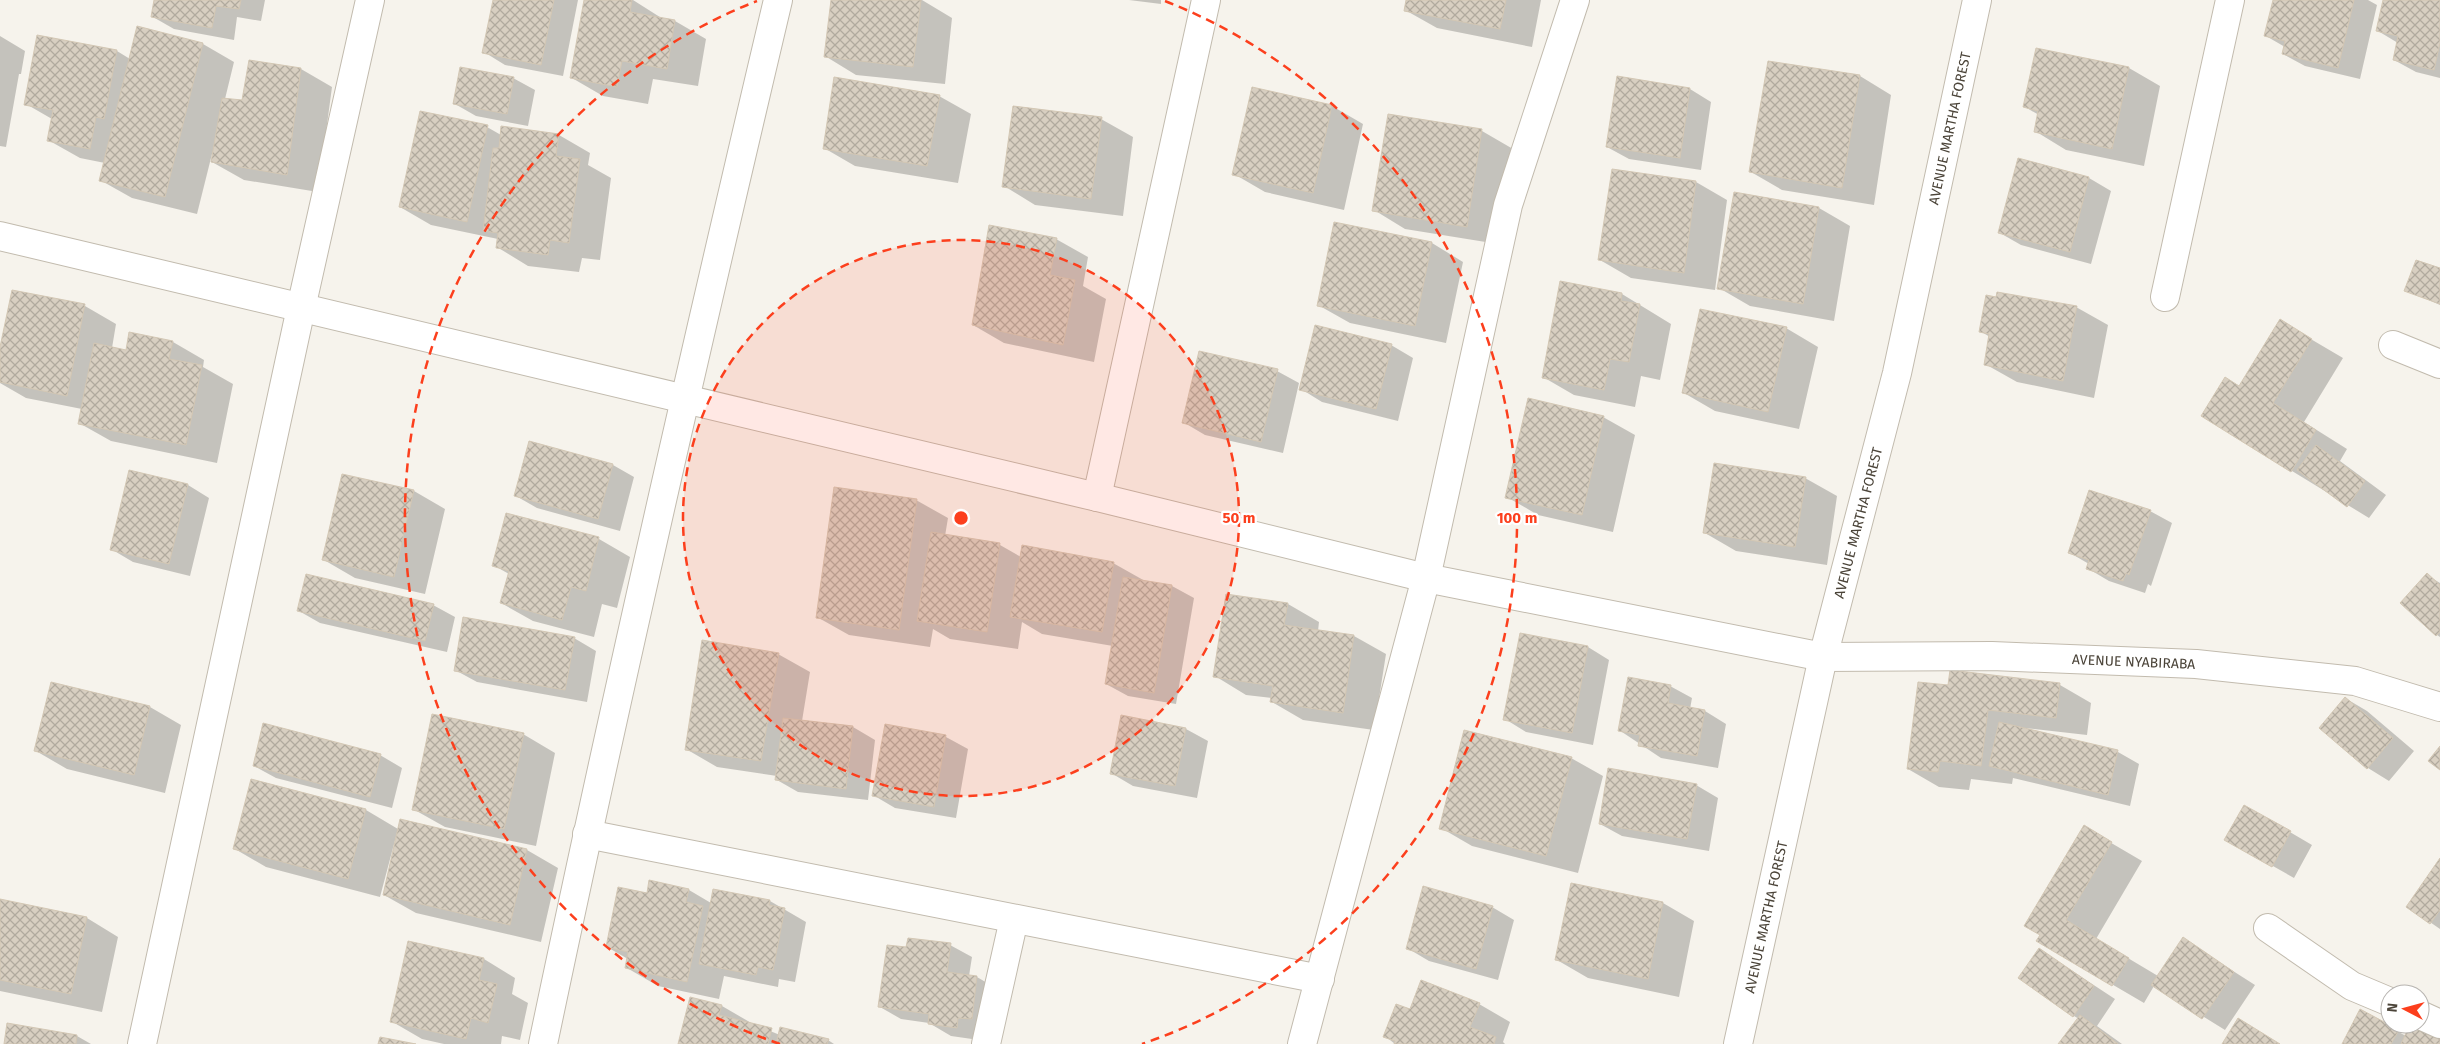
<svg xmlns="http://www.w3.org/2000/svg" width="2440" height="1044" font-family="'Fira Sans',sans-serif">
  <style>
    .shadow { fill: #0003 }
    .building { fill: url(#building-cross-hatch); stroke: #d3c7b4 }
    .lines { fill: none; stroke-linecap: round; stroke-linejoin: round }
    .street-casing { stroke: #c2bbae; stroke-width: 30 }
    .street { stroke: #fff; stroke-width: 28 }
    .ring { fill: none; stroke: #fc3f1d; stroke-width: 2.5; stroke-dasharray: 9 6 }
    .labels { text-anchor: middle; stroke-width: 4.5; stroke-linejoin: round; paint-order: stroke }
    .street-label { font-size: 14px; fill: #4b4439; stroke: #fff }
    .centre { fill: #fc3f1d; stroke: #fff; stroke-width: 2.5 }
    .ring-label { font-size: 15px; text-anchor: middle; font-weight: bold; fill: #fc3f1d; stroke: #fff; stroke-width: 4.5; stroke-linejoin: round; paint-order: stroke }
  </style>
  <defs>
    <pattern id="building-cross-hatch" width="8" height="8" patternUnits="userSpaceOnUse" patternTransform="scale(1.25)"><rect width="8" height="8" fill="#d8cfc1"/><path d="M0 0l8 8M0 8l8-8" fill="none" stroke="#b1aa9e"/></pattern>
  </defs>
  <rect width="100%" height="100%" fill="#f6f3ec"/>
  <!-- shadow -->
  <path class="shadow" d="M156,0h109l-4,21 -24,-4 -3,23 -60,-11 -21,-12z
    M494,0h84l-15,76 -58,-11 -21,-13z
    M585,0h48l30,19 12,2 31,18 -8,47 -45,-7 -5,25 -45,-8 -31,-18z
    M832,0h90l30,18 -7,66 -89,-9 -31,-19z
    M1129,0h32v4z
    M1407,0h134l-9,47 -95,-19 -32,-18z
    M2274,0h94l9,5 -17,74 -55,-13 -22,-12 2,-7 -19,-11z
    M2384,0h56v78l-24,-6 -22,-12 4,-17 -20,-12z
    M0,36l25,15 -4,23h-2l-13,73 -6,-1z
    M203,44l31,18 -9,37 18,3 7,-41 51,8 31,18 -14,105 -74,-12 -32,-18 2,-7 -2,-1 -15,60 -65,-16 -32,-18 5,-17 -25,-5 -32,-18 4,-21 -26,-15 91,-53 13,8z
    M2037,50l92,18 31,18 -16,80 -78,-16 -31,-19 4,-16 -14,-8z
    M1769,62l91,14 31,19 -17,110 -92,-15 -31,-18z
    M513,78l22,12 -7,36 -52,-10 -21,-12z
    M1253,88l79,18 31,18 -19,86 -79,-18 -31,-18z
    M1690,89l21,13 -10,68 -72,-11 -22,-12z
    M939,96l32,18 -13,69 -103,-17 -31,-18z
    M1389,115l93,16 31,18 -15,95 -93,-15 -31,-19z
    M1101,119l32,18 -10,79 -88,-11 -31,-19z
    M487,127l14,8h58l31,18 -2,12 23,13 -11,82 -18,-2 -3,14 -51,-6 -31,-19 1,-8 -67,-14 -31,-18z
    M2019,160l70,18 22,13 -20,73 -70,-19 -21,-12z
    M1613,171l83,11 31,18 -12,90 -84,-12 -31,-18z
    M1819,208l31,18 -16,95 -84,-15 -31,-18z
    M1335,223l97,20 31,19 -17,81 -96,-20 -32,-18z
    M1056,239l32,18 -5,29 23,13 -12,63 -90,-19 -31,-18z
    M2440,270v35l-34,-15z
    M12,291l73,15 31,18 -4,24 15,4 46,-10 31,18 -1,7 30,17 -16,79 -106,-22 -32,-18 3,-14 -56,-11 -26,-15v-29z
    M1622,294l49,30 -11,56 -19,-4 -6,31 -61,-12 -31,-18z
    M2076,307l32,18 -14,73 -77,-16 -32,-18 5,-27 -10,-6z
    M2280,321l63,37 -39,64 43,27 -7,12 46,34 -17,23 -77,-47 -52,-84z
    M1786,328l32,19 -19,82 -84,-18 -31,-18z
    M1391,345l22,13 -15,63 -76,-19 -21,-13z
    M1277,371l22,12 -16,70 -78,-18 -22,-13z
    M1603,417l32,18 -22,97 -75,-17 -31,-18z
    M530,443l83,22 21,12 -14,54 -83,-23 -21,-12z
    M130,471l58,14 21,13 -19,78 -57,-14 -22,-13z
    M1805,478l32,18 -10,69 -91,-14 -31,-18z
    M414,491l31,18 -20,85 -70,-16 -31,-18z
    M916,500l32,18 -3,18 55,9 21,12 92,6 32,18 27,5 22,12 -18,106 -48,-8 -22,-12 7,-38 -71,-12 -20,-12 -4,27 -68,-10 -17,-10 -3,18 -81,-12 -32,-18z
    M2150,511l22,12 -21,63 -3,-2 -3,9 -36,-12 -22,-13 2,-4 -19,-11z
    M507,514l92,25 31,18 -13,51 -15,-4 -8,33 -61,-16 -32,-18 8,-29 -16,-9z
    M2427,575l13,8v54l-3,-2z
    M1288,604l31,18 -1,9 36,5 32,18 -12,76 -71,-10 -31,-18v-4l-26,-3 -31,-19z
    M433,605l22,12 -8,35 -127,-29 -21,-12z
    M1521,634l67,13 21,13 -16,85 -67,-13 -21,-13z
    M574,638l22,13 -9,51 -110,-20 -22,-12z
    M778,654l32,18 -8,49 51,6 22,13 -7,60 -70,-8 -21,-12v-4l-60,-9 -31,-18z
    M1951,671l109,14 31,18 -4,32 -62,-7v2l93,22 21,12 -9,42 -117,-28 -1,6 -41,-5 -2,11 -30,-3 -31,-18 41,-82z
    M1670,686l22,12 -2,11 15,2 21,13 -8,44 -57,-10 -42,-28z
    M2345,698l22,13 47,40 -25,30 -21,-13 -47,-40z
    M150,707l31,18 -16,68 -98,-24 -31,-18z
    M1122,716l64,13 22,12 -11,57 -64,-12 -22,-13z
    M886,725l60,12 22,12 -12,69 -61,-10 -22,-13z
    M523,734l32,19 -19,93 -91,-19 -32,-18z
    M380,755l22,13 -10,40 -116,-30 -22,-12z
    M1571,758l32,18 -25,97 -106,-27 -31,-18z
    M252,781l114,29 32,19 -18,68 -114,-30 -31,-18z
    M1696,785l22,13 -9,53 -87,-15 -22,-12z
    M2245,806l67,39 -18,33 -46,-26z
    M2084,827l58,34 -46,78 62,37 25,-37 72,46 -30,45 -71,-44 -10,17 -106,-62z
    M527,850l31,18 -17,74 -125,-29 -32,-18z
    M2440,860v69l-32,-22z
    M1572,884l91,19 31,18 -15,76 -91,-19 -31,-18z
    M689,890l22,13 59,-2 36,21 -11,60 -16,-3 -1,8 -54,-11 -5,23 -61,-13 -31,-18 1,-9 -21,-12 41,-53z
    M0,901l87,17 31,19 -16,75 -102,-21z
    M1492,907l22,13 -16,60 -69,-19 -22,-13z
    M950,945l22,12 -3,19 8,1 22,13 -20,50 -28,-4 -22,-13 -28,-4 -21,-12 27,-58z
    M2039,949l76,50 -18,27 25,18h-62l19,-25 -5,-3z
    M484,959l31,19 -3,16 16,9 -8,37 -18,-4 -1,8h-57l-22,-5 -31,-18z
    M1479,1004l31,18 -7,20 2,2h-110l-10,-8 25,-25z
    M722,1006l31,18 27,11 48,5 6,4h-155z
    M2360,1011l46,25 34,8h-97z
    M77,1036l14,8h-86z"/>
  <!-- building -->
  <path class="building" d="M154,0h87l-2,9 -23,-3 -4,22 -61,-11z
    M493,0h61l-13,65 -59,-12z
    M584,0h48l-2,12 45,8 -8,49 -45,-8 -5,26 -47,-9z
    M831,0h90l-8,67 -89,-10z
    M1406,0h100l-6,29 -96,-18z
    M2273,0h81l-16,68 -56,-14 3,-13 -21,-5z
    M2383,0h57v43l-6,27 -41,-10 5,-24 -22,-5z
    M137,26l66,17 -38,154 -66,-16z
    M37,35l80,15 -13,69 -8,-2 -6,32 -43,-8 6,-31 -29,-5z
    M2036,48l93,19 -17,82 -78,-17 4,-21 -15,-4z
    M249,60l52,8 -14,107 -76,-13 11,-64 20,2z
    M1768,61l92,14 -18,113 -93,-16z
    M460,67l54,10 -7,37 -54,-10z
    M1617,76l73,12 -10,70 -74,-11z
    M834,77l106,18 -13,71 -104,-17z
    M1252,87l80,18 -19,88 -81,-18z
    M1013,106l89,11 -11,82 -89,-12z
    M420,111l68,14 -21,97 -68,-15z
    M1388,114l94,15 -15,98 -95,-16z
    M501,126l58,8 -3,22 24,3 -11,84 -19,-3 -2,15 -52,-7 2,-15 -15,-2 10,-83h6z
    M2018,158l71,19 -19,75 -72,-19z
    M1612,169l84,12 -12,92 -86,-13z
    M1734,192l85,15 -16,97 -86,-15z
    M1334,222l98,20 -17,84 -98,-20z
    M989,225l68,13 -7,37 25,5 -12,65 -91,-20z
    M2416,260l24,8v36l-36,-13z
    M1560,281l62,12 -1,8 19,3 -11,58 -19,-3 -6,31 -62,-12z
    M12,290l73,14 -18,92 -67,-14v-35z
    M1997,292l80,14 -14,75 -79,-16 5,-31 -10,-2 7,-37 10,2z
    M1700,309l87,18 -19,85 -86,-19z
    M2280,319l32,20 -39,64 43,27 -25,42 -90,-56 24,-39 14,9z
    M1315,325l77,19 -16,65 -77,-19z
    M129,332l44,9 -4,18 33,6 -16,80 -108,-21 16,-81 32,7z
    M1199,351l79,18 -17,73 -79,-19z
    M1528,398l76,18 -22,99 -77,-17z
    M529,441l84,23 -15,55 -84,-23z
    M2316,445l49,36 -18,26 -50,-37z
    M1714,463l92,14 -11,70 -92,-14z
    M129,470l59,14 -19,80 -59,-14z
    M342,474l72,16 -20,87 -72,-17z
    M834,487l83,12 -18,131 -83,-12z
    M2089,490l62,20 -22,65 -3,-2 -3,8 -37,-12 3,-9 -21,-7z
    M506,513l93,24 -13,54 -15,-4 -9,33 -62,-17 9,-32 -17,-5z
    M931,532l69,11 -13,89 -70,-11z
    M1022,545l92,17 -12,70 -92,-15z
    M2427,573l13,12v47l-4,4 -36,-33z
    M306,574l128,30 -9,37 -128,-30z
    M1123,577l49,8 -18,108 -49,-9z
    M1226,594l62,9 -4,22 70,10 -11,78 -73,-11 3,-16 -60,-9z
    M463,617l112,20 -10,53 -111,-19z
    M1520,633l68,13 -16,87 -69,-13z
    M702,640l77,13 -18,108 -76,-11z
    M1950,670l110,13 -4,35 -68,-8 -7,56 -41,-5 -2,11 -31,-3 11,-87 30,3z
    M1628,677l43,8 -3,18 37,7 -8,46 -59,-10 2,-11 -22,-4z
    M51,682l99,24 -16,69 -100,-24z
    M2345,697l48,41 -26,31 -48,-41z
    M432,714l92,19 -20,96 -92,-19z
    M1121,715l65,13 -11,58 -65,-12z
    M783,718l70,8 -7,63 -71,-9z
    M1999,722l119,28 -10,45 -119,-29z
    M263,723l118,31 -11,43 -117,-31z
    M885,724l61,11 -12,72 -62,-11z
    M1464,730l108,27 -26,99 -107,-27z
    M2440,746v24l-12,-9z
    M1608,768l89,16 -10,55 -88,-15z
    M251,779l115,30 -18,70 -115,-30z
    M2244,805l47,26 -19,36 -48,-27z
    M400,819l127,30 -17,76 -127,-30z
    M2084,825l28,17 -46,78 63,38 -17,28 -76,-45 4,-6 -16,-9z
    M2440,858v52l-10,14 -24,-17z
    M649,880l40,9 -3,13 17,4 -16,76 -62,-14 3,-16 -22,-5 12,-60 29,6z
    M1571,883l92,19 -15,77 -93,-19z
    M1423,886l70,20 -17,63 -70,-20z
    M713,889l57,11 -1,5 16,3 -12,62 -15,-3 -2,8 -57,-11z
    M0,899l87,18 -16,77 -71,-14z
    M2183,937l51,35 -32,47 -51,-34z
    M908,938l43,5 -4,29 30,4 -5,43 -14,-1 -1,10 -29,-4 1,-10 -51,-7 9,-62 19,2z
    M408,941l76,17 -5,22 18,4 -9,39 -17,-5 -5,21 -76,-17z
    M2039,948l55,38 -21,31 -55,-39z
    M1421,980l59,23 -10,24 26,10 -2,7h-100l1,-3 -12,-4 13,-33 14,5z
    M690,997l32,8 -3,10 53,13 -4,16h-90z
    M2360,1009l39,21 -8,14h-49z
    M2080,1015l38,29h-60z
    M2238,1018l42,26h-58z
    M7,1023l70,12 -1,9h-72z
    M2410,1024l30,3v17h-39z
    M780,1027l49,12 -2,5h-51z
    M380,1037l36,7h-38z"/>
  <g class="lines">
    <!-- street casing -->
    <g class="street-casing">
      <g id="street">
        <path id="s1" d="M0,236l1097,261 329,81 397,79 169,-1 204,8 159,17 85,26"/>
        <path d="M2165,297l65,-297"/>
        <path d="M2393,345l47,19"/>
        <path d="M1097,497l109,-497"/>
        <path d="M587,834l733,145"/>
        <path d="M2268,928l84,58 38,16"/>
        <path d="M2420,1015l20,9"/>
        <path d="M142,1044l159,-736 69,-308"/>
        <path d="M543,1044c73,-349 153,-697 235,-1044"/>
        <path d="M986,1044l28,-125"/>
        <path d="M1302,1044l124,-466 82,-373 67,-205"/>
        <path id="s2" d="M1738,1044l85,-387 74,-284 80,-373"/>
      </g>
    </g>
    <!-- street -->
    <use href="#street" class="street"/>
  </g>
  <!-- distance rings -->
  <circle cx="961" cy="518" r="278" fill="#fc3f1d" fill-opacity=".12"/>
  <g class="ring">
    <circle cx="961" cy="518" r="278"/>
    <path d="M780 1044A556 556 0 0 1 757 1M1165 1A556 556 0 0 1 1142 1044"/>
  </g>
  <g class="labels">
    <!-- street labels -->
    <g class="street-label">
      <text dy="5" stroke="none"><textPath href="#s2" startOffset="940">AVENUE MARTHA FOREST</textPath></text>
      <text dy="5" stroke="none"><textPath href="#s2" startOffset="535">AVENUE MARTHA FOREST</textPath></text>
      <text dy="5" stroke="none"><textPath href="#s1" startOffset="2182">AVENUE NYABIRABA</textPath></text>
      <text dy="5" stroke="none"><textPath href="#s2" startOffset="130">AVENUE MARTHA FOREST</textPath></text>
    </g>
  </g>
  <circle cx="961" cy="518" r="8" class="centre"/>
  <g class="ring-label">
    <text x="1239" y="523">50 m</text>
    <text x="1517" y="523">100 m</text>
  </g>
  <!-- north arrow -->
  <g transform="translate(2405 1009) rotate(276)"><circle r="24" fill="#ffffff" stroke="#b7b4b0"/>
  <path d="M0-4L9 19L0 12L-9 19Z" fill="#fc3f1d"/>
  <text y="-8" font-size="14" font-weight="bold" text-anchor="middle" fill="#4b4439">N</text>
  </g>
</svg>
